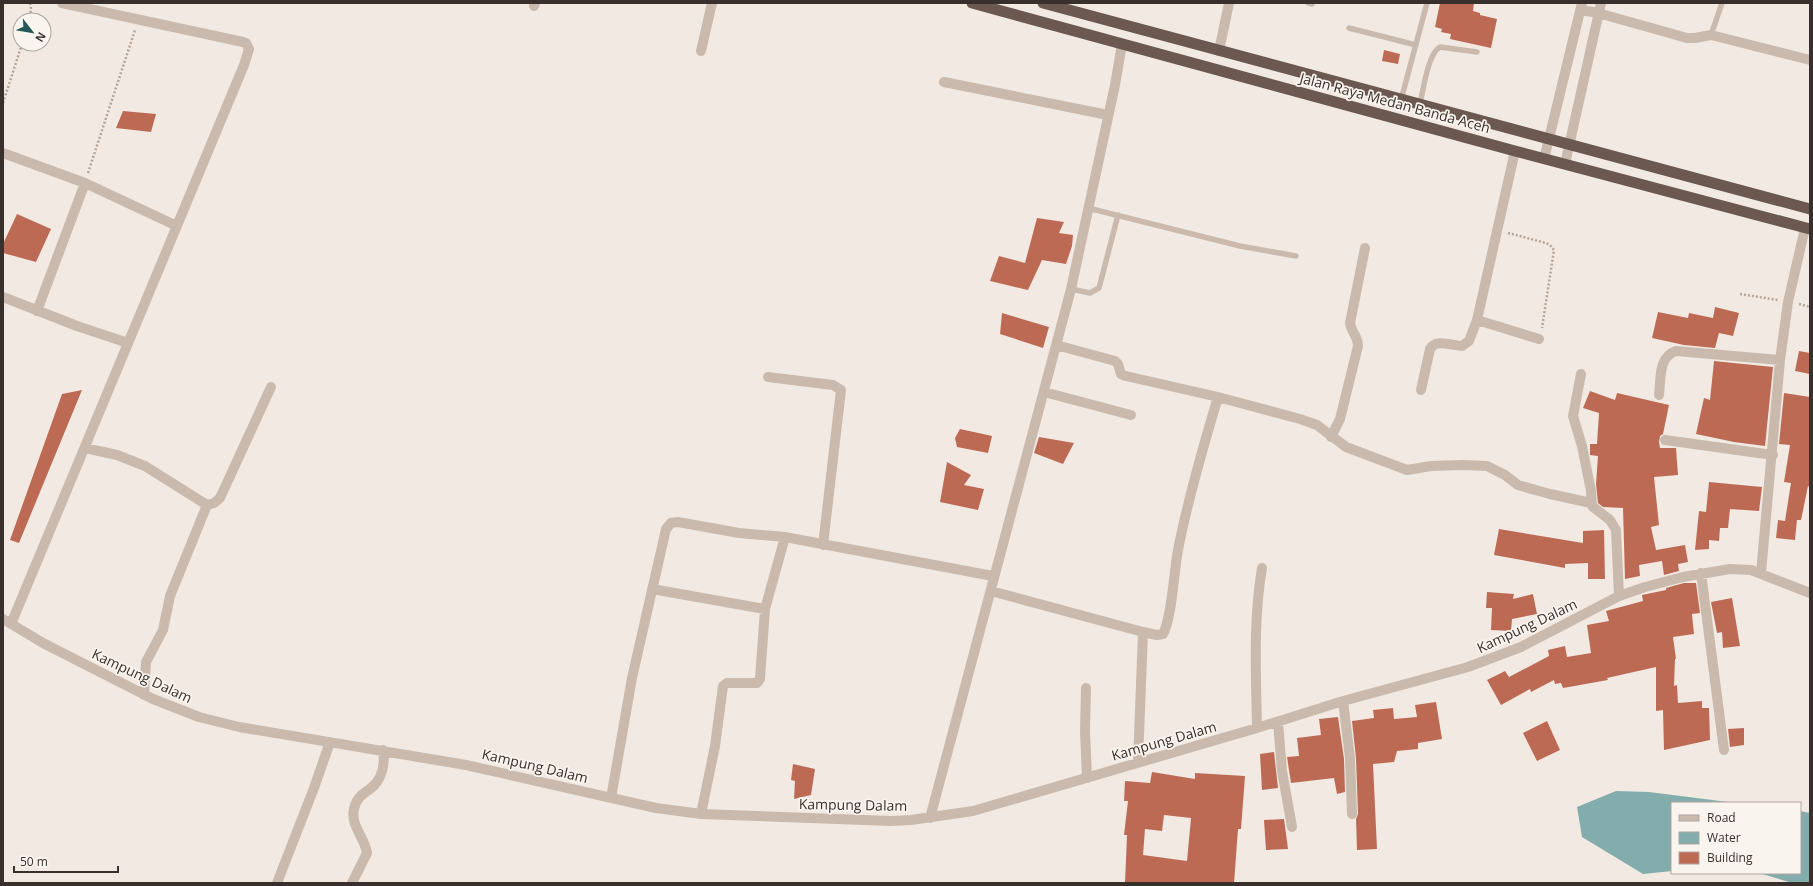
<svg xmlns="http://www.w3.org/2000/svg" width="1813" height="886" font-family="'Open Sans',sans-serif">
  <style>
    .water { fill: #83adad }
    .building { fill: #bd6a55; fill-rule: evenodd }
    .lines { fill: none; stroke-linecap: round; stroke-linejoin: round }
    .path { stroke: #b6a498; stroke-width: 2.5; stroke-dasharray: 2 2; stroke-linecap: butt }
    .service { stroke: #cabaae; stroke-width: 5.5 }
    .minor { stroke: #cabaae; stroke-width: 10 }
    .trunk { stroke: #6a5851; stroke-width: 11 }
    .labels { text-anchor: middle; stroke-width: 3.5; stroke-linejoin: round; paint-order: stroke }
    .street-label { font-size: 14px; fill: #392f2c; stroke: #faf4ee }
  </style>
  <rect width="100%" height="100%" fill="#f2eae2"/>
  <!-- water -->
  <path class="water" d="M1616,791l33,1 87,11h-64v68l-29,3 -61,-37 -5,-30z
    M1800,811l10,2v70h-18l-33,-10h41z"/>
  <!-- building -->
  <path class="building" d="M1440,3h34l-1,8 7,2v2l17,4 -6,29 -41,-9 1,-5 -10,-2 1,-3 -7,-2z
    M1384,50l16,4 -2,10 -16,-3z
    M123,111l33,3 -5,18 -35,-4z
    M17,214l34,15 -15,33 -33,-9v-9z
    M1037,218l27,4 -5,11 14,2 -1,11 -6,18 -24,-4 -14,30 -38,-9 9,-25 26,7z
    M1715,307l24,6 -6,23 -14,-3 -4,15 -31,-3 -32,-7 6,-26 30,6 1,-5 24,5z
    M1002,313l47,14 -6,21 -43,-14z
    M1799,351l11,2v21l-15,-3z
    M1714,361l59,6 -8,79 -31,-4 -38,-8 8,-36 6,2z
    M82,390l-63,153 -9,-3 52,-146z
    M1590,391l25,9 2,-7 52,12 -6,29 -3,2 -1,6 1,6h16l2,27 -24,2 5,48 -8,2 5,23 29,-5 3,17 -10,2 1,7 -15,4 -2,-14 -23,4 1,11 -15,3 -2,-71 -20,-1 -5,-4 -2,-19 2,-28 -8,-1v-11h7l2,-31 -16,-5z
    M1784,393l26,4v90l-2,-1 -7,34h-4l-2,20 -19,-2 2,-18 7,1 6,-38 -7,-1 6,-37 -11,-1z
    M960,429l32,7 -4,17 -31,-6 -2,-9z
    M1039,437l35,6 -11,21 -29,-11z
    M947,462l24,13 -7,10 20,4 -6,21 -38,-8z
    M1709,482l53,5 -3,24 -29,-2 -2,19h-8l-1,13 -10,-1v9l-14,1 4,-39 7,1z
    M1499,529l84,14v-12l21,-1 1,49h-17v-16l-23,1v4l-71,-13z
    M1684,583h12l4,30 -8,1 2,20 -21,3 3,22h-1l-1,27 3,-1 1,18 24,-2v7h7l1,32 -46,10 -1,-40 -7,1v-44l-49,11 1,2 -45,8 -2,-5 -6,1 -1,-4 -23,12 -1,-3 -29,16 -14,-25 18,-9 4,6 40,-21 -1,-6 17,-4 2,11 24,-4 -4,-28 22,-4 -3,-10 37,-10 -1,-6 24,-5v-2z
    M1487,592l27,2 -1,5 20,-5 4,20 -25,5 -1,12 -20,-1 1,-22h-6z
    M1732,598l8,48 -17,2 -1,-16 -5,1 -6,-31z
    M1436,702l6,37 -24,4v6l-21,2 -3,11 -21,2 4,85 -20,1 -1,-31 2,-5 -2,-56 -4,-37 22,-3 -1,-8 20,-2 1,11 23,-2 -2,-12z
    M1338,717l6,42 1,33 -8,2 -3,-16 -43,5 -4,-26 12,-1 -2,-18 24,-3 -2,-16z
    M1547,721l13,29 -23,11 -14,-28z
    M1744,728v17l-14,2 -2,-18z
    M1274,752l4,36 -16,2 -2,-36z
    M793,764l22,5 -4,26 -17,4 1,-18 -4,-1z
    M1152,772l43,7v-6l50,3 -4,53h-3l-4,54h-109l2,-48h-3l4,-34h-4l1,-20 25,2zM1164,815l27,3 -4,43 -44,-6 2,-26 17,2z
    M1284,819l4,30 -22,1 -2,-30z"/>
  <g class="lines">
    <!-- path -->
    <path class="path" d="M30,3l1,3 -1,14
      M3,103l19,-59
      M88,173l47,-143
      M1508,233l38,10 4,2 4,5 -12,78
      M1740,294l38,6
      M1799,304l11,3"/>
    <!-- service -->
    <path class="service" d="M1308,3l4,1
      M1349,28l67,17
      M1711,35l11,-32
      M1401,100l26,-97
      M1420,104c3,-13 8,-51 20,-57l37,5
      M1088,208l152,38 56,10
      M1071,289l19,4 9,-5 19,-73"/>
    <!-- minor -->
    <path class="minor" d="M534,6l1,-3
      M1581,10l17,3 89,25h8l16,-3 99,25
      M701,51l11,-48
      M1219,51l10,-48
      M944,82l164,33
      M3,153l82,30 -48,128
      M1544,159l38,-156
      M1565,164l36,-161
      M85,183l92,43
      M3,297l74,29 51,17
      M1477,320l62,19
      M1056,345l59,16 3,3 3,10 5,2 92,21
      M1581,374l-8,42 9,30 9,45 1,15 18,14 6,10 3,66
      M768,377l65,8 8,5 -18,155
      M1421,390l9,-41c6,-11 22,-3 32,-3l7,-5 8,-21 38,-169
      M1044,392l87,23
      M1659,395c2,-16 -1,-38 17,-44l104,9
      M1331,437l9,-18 18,-73c0,-10 -7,-14 -8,-23l15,-75
      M1665,440l108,15
      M85,448l32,7 28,11 62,39 7,-2 6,-5 51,-111
      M1701,573l23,177
      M1761,573l19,-213 8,-58 17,-74
      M652,589l113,20
      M991,591l152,41 14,3 6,-1c9,-16 11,-64 15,-84 10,-52 25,-103 40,-153l82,22 17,6 29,22 61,23 24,-4 31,-1 25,1 18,9 13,10 32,9 41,9
      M3,619l40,24 110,56 46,18 40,10 227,38 190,43 45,6 190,7 20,-1 62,-9 284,-83 86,-27 125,-34 53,-20 98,-51 26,-9 38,-10 47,-8 21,1 59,23
      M11,624l233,-559 5,-16 -3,-6 -3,-1 -181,-39
      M1086,688l-1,43 2,47
      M144,695l2,-33 17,-32 7,-34 37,-91
      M1343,701l7,57 2,56
      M1278,722l4,49 10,56
      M1257,728c-1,-54 -4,-107 5,-160
      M1138,762l5,-130
      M611,798l21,-120 34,-149 5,-6 7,-1 61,11 46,4
      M701,814l14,-68 8,-60 4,-3h30l3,-4 5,-70 20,-72 208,39
      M930,818l141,-529 44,-204 7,-41
      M277,883l37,-95 16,-46
      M352,883l15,-30c-2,-15 -17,-28 -13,-44 2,-10 8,-15 16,-20 13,-10 15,-26 13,-39"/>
    <!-- trunk -->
    <path class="trunk" d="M972,3l543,148 295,78
      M1043,3l767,206"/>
  </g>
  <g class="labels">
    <!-- street labels -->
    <g class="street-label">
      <text transform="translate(1395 103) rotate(15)" y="5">Jalan Raya Medan Banda Aceh</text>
      <text transform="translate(1527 626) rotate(-25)" y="5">Kampung Dalam</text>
      <text transform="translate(142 676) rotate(25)" y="5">Kampung Dalam</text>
      <text transform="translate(1164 741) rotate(-16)" y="5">Kampung Dalam</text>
      <text transform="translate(535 766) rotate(13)" y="5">Kampung Dalam</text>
      <text transform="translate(853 805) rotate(1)" y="5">Kampung Dalam</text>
    </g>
  </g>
  <!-- border -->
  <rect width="1813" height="886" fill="none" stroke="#392f2c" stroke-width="8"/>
  <!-- legend -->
  <rect x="1671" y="802" width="130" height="72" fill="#faf4ee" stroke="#ada5a0"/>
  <rect x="1679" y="815" width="20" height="6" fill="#cabaae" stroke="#ada5a0"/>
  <text x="1707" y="822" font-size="12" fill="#392f2c">Road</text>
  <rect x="1679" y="832" width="20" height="12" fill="#83adad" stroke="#ada5a0"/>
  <text x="1707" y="842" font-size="12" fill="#392f2c">Water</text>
  <rect x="1679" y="852" width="20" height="12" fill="#bd6a55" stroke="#ada5a0"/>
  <text x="1707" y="862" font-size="12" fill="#392f2c">Building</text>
  <!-- north arrow -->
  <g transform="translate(32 32) rotate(121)"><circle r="19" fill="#faf4ee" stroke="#ada5a0"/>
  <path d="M0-3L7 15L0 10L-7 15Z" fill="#245758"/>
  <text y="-6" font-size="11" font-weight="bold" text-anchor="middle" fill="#392f2c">N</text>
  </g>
  <!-- scale -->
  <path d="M14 866v6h104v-6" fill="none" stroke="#392f2c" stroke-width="2"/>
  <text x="20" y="866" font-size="12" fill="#392f2c" stroke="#faf4ee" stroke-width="3" paint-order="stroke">50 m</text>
</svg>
